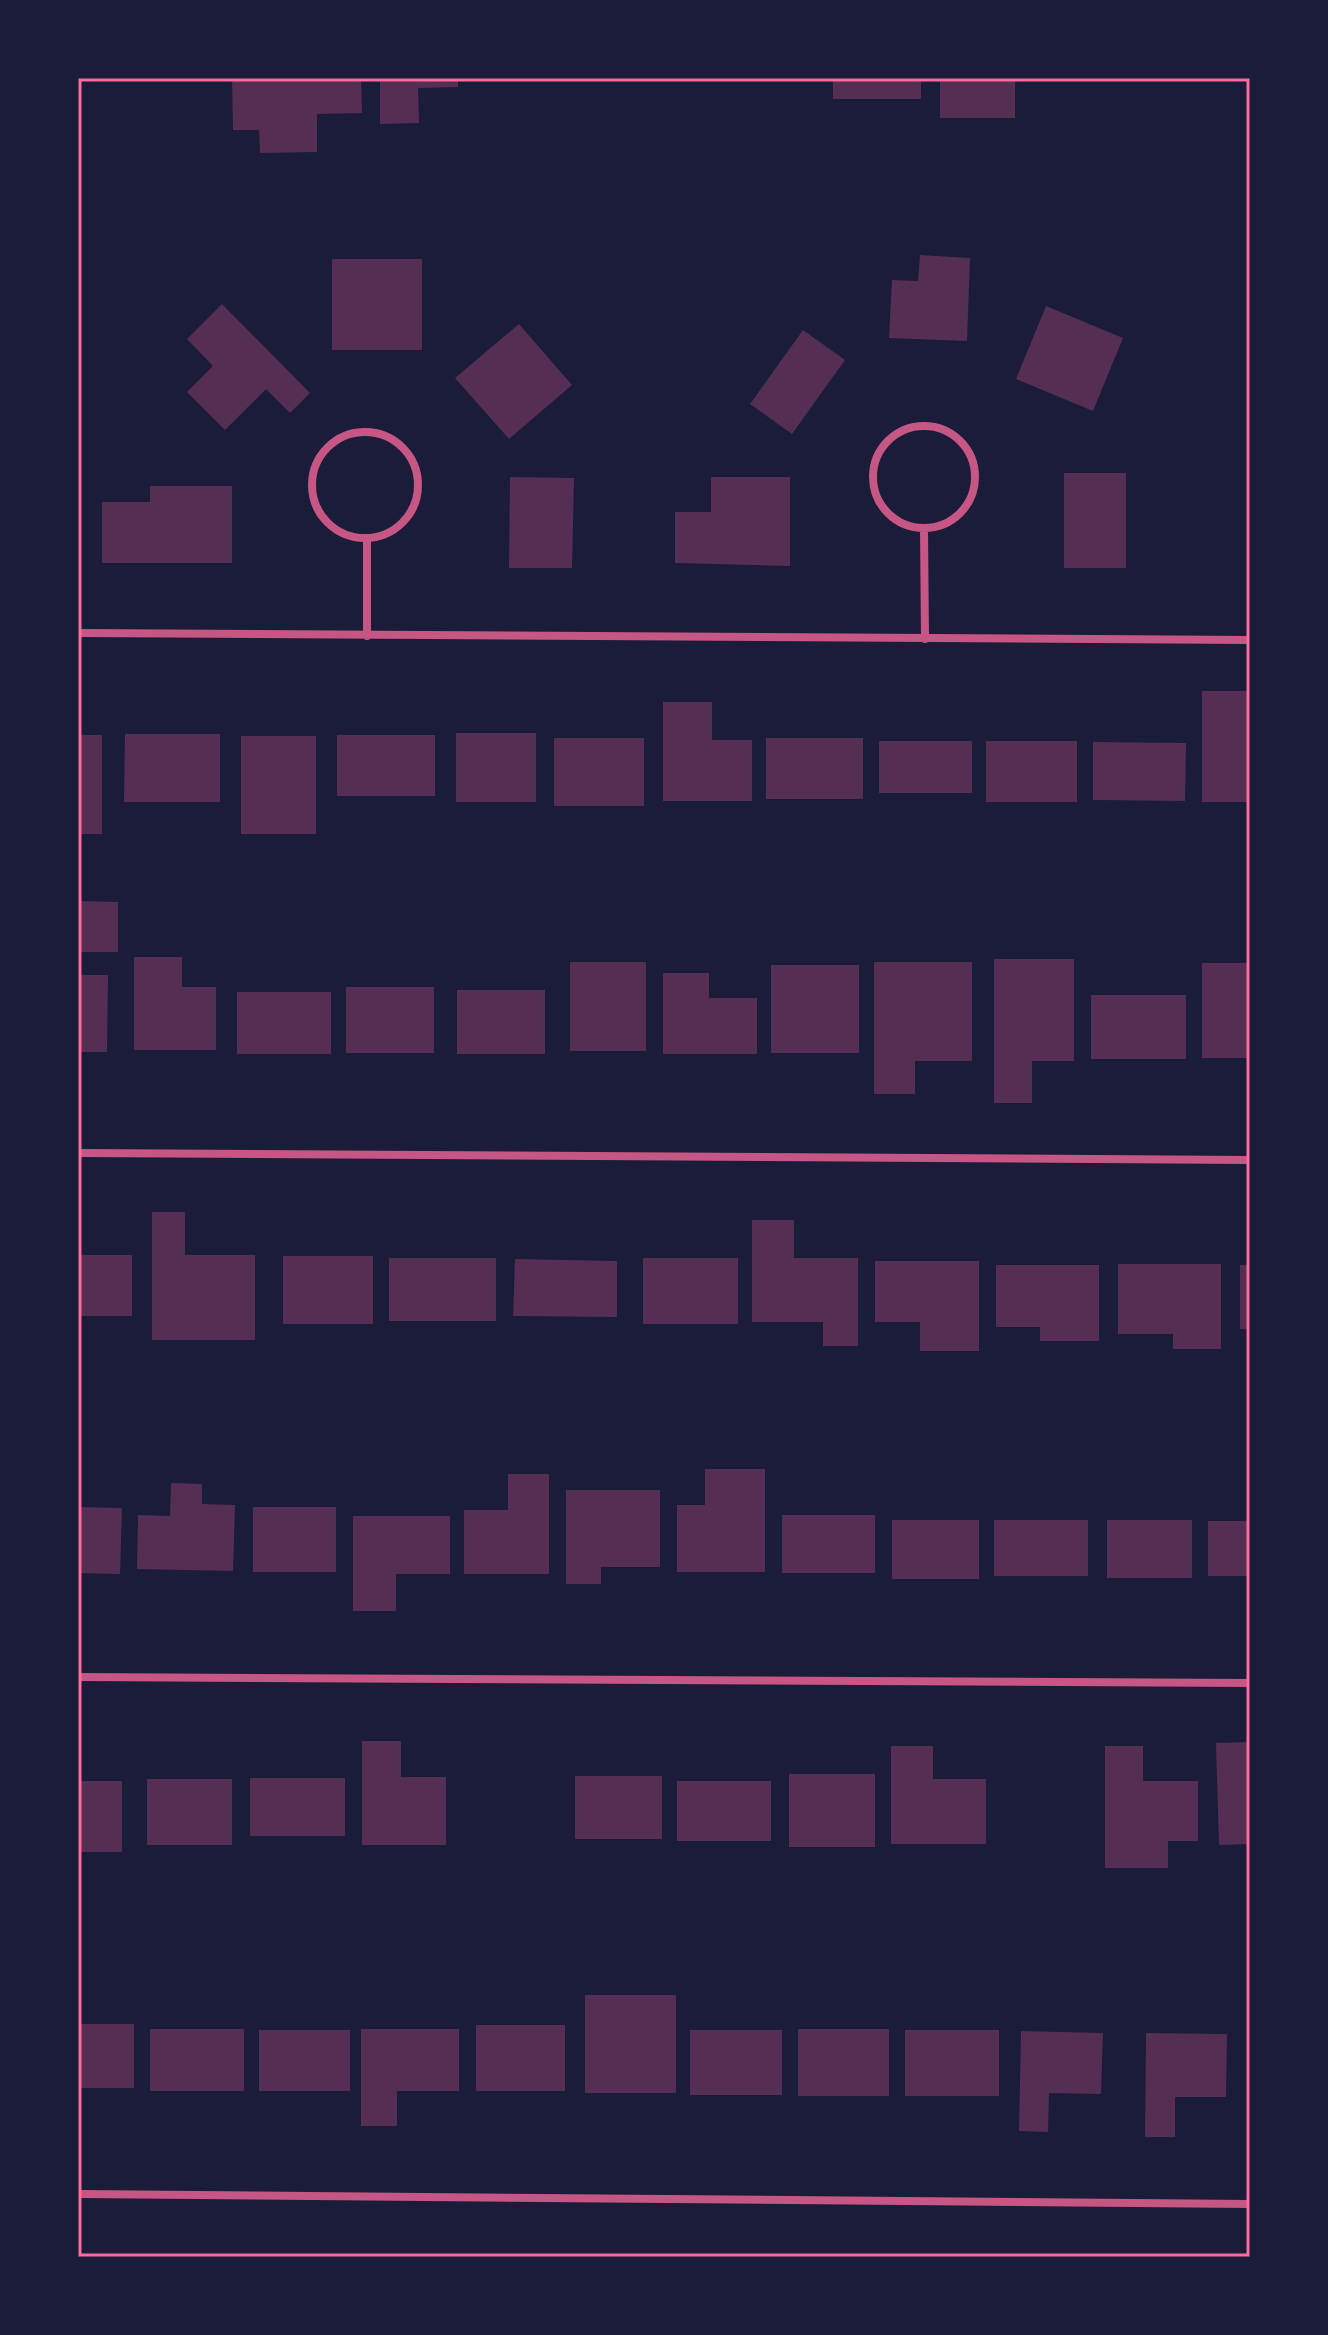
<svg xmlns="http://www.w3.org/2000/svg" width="1328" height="2335" font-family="Rubik,sans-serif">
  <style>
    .building { fill: #542f53 }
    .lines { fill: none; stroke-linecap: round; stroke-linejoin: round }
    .minor { stroke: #c65784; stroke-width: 8 }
    .neatline { fill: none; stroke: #ff6b9d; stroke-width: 3 }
  </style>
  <rect width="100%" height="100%" fill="#1b1b3a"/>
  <!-- building -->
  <path class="building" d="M232,78h129l1,35 -45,1v38l-57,1 -1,-23h-26z
    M380,78h78v9l-40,1 1,35 -39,1z
    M833,78h88v21h-88z
    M940,78h75v40h-75z
    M920,255l50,3 -3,83 -78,-3 3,-58 26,1z
    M332,259h90v91h-90z
    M222,304l88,89 -20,20 -24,-24 -41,41 -38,-38 26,-26 -26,-27z
    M1046,306l77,32 -30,73 -77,-32z
    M519,324l53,61 -63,54 -54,-61z
    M803,330l42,30 -53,74 -42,-30z
    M1064,473h62v95h-62z
    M510,477l64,1 -2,90h-63z
    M711,477h79v89l-115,-3v-51h36z
    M150,486h82v77h-130v-61h48z
    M1202,691h46l2,111h-48z
    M663,702h49v38h40v61h-89z
    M456,733h80v69h-80z
    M125,734h95v68h-96z
    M78,735h24v99h-24z
    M337,735h98v61h-98z
    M241,736h75v98h-75z
    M554,738h90v68h-90z
    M766,738h97v61h-97z
    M879,741h93v52h-93z
    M986,741h91v61h-91z
    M1093,742l93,1 -1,58 -92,-1z
    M78,901l40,1v50h-40z
    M134,957h48v30h34v63h-82z
    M994,959h80v102h-42v42h-38z
    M570,962h76v89h-76z
    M874,962h98v99h-57v33h-41z
    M1202,963h48v95h-48z
    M771,965h88v88h-88z
    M663,973h46v25h48v56h-94z
    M78,975h30l-1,77h-29z
    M346,987h88v66h-88z
    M457,990h88v64h-88z
    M237,992h94v62h-94z
    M1091,995h95v64h-95z
    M152,1212h33v43h70v85h-103z
    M752,1220h42v38h64v88h-35v-24h-71z
    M78,1255h54v61h-54z
    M283,1256h90v68h-90z
    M389,1258h107v63h-107z
    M643,1258h95v66h-95z
    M515,1259l102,2v56l-104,-1z
    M875,1261h104v90h-59v-29h-45z
    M1118,1264h103v85h-48v-15h-55z
    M996,1265h103v76h-59v-14h-44z
    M1240,1265h10v64h-10z
    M705,1469h60v103h-88v-67h28z
    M508,1474h41v100h-85v-64h44z
    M171,1483l31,1v20l33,1 -2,66 -96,-2 1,-54 32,1z
    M566,1490h94v77h-59v17h-35z
    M78,1507l44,1 -2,66 -42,-1z
    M253,1507h83v65h-83z
    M782,1515h93v58h-93z
    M353,1516h97v58h-54v37h-43z
    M892,1520h87v59h-87z
    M994,1520h94v56h-94z
    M1107,1520h85v58h-85z
    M1208,1521h42v55h-42z
    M362,1741h39v36h45v68h-84z
    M1250,1742v102l-31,1 -3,-102z
    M891,1746h42v33h53v65h-95z
    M1105,1746h38v35h55v60h-30v27h-63z
    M789,1774h86v73h-86z
    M575,1776h87v63h-87z
    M250,1778h95v58h-95z
    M147,1779h85v66h-85z
    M78,1781h44v71h-44z
    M677,1781h94v60h-94z
    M585,1995h91v98h-91z
    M78,2024h56v64h-56z
    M476,2025h89v66h-89z
    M150,2029h94v62h-94z
    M361,2029h98v62h-62v35h-36z
    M798,2029h91v67h-91z
    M259,2030h91v61h-91z
    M690,2030h92v65h-92z
    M905,2030h94v66h-94z
    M1021,2031l82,2 -2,61 -52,-1 -1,39 -29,-1z
    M1146,2033l81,1 -1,63h-51v40h-30z"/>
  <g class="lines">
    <!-- minor -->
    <path class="minor" d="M873 477a51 51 0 1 1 102 0a51 51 0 1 1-102 0Z
      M312 485a53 53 0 1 1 106 0a53 53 0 1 1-106 0Z
      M924,529l1,110
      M367,539v97
      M78,633l1172,7
      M78,1153l1172,7
      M78,1677l1172,6
      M78,2194l1172,10"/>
  </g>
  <!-- border -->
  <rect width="1328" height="2335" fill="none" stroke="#1b1b3a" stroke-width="160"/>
  <rect x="80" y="80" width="1168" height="2175" class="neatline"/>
</svg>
